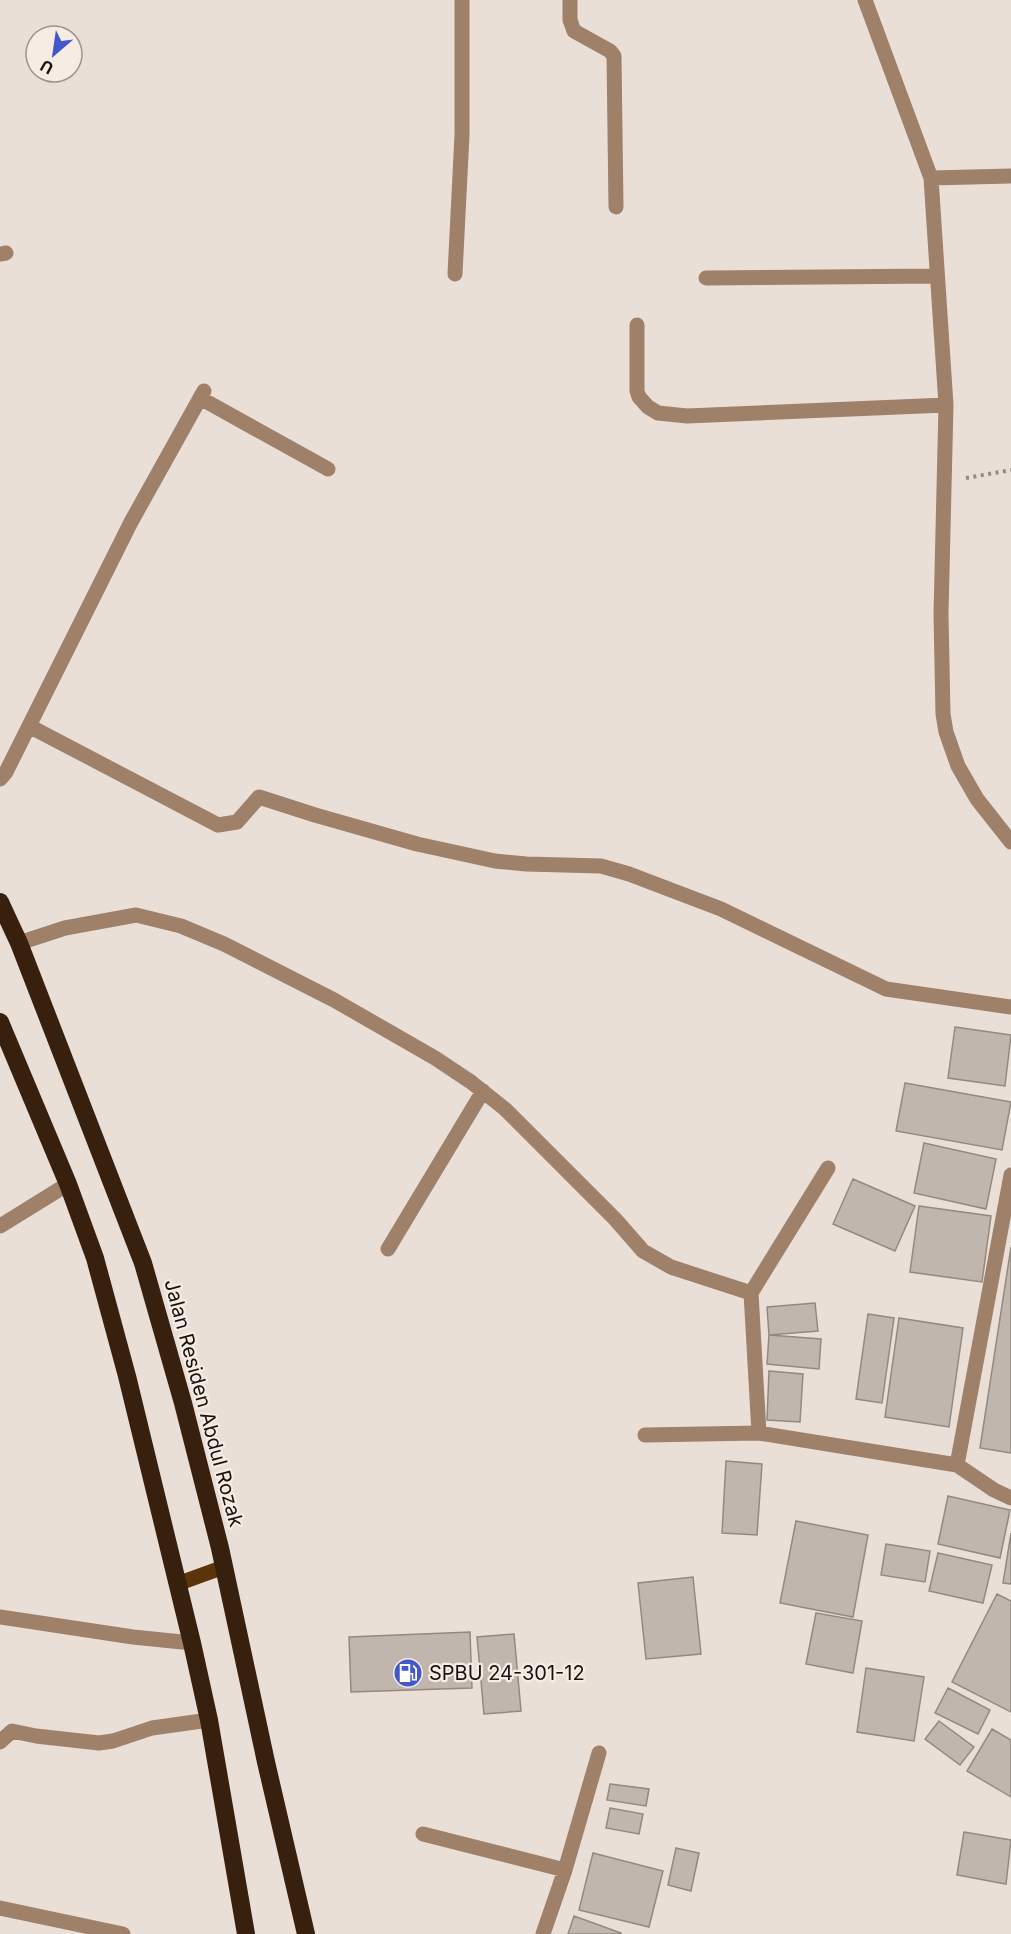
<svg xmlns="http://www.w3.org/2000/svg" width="1011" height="1934" font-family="Inter,sans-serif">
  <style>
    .building { fill: #c0b6ae; stroke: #938981; stroke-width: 1.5 }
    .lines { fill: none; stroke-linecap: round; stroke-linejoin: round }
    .path { stroke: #938b85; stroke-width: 4; stroke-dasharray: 3 4.5; stroke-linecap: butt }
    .lane { stroke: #9f8068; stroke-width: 15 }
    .street { stroke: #9f8068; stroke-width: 15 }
    .primary { stroke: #5c340b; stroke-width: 15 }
    .highway { stroke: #37210e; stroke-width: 18 }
    .labels { text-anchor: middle; stroke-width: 4.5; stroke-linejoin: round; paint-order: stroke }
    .street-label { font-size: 20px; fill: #16120f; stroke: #f7ece4 }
    .poi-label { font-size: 20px; fill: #16120f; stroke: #f7ece4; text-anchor: start }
  </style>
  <rect width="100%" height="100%" fill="#eadfd7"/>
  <!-- building -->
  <path class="building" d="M955,1027l56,8 -6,51 -57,-8z
    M905,1083l106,19 -9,48 -106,-19z
    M924,1143l72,16 -10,50 -72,-16z
    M853,1179l62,27 -20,45 -62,-27z
    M919,1206l72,10 -9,66 -72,-10z
    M1011,1247v206l-31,-5z
    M815,1303l3,28 -49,4 -2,-28z
    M868,1314l26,4 -12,85 -26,-4z
    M899,1318l64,10 -14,99 -64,-10z
    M769,1335l52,4 -2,30 -52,-5z
    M769,1371l34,3 -3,48 -33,-2z
    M726,1461l36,3 -5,71 -35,-2z
    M948,1496l62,14 -10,48 -62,-14z
    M796,1521l72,14 -15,82 -73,-14z
    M1011,1533v51l-8,-1z
    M886,1544l44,7 -5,31 -44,-7z
    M938,1553l54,12 -9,38 -54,-12z
    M693,1577l8,77 -55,5 -8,-76z
    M997,1594l14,7v111l-59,-30z
    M816,1613l46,8 -9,52 -47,-9z
    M470,1632l2,56 -121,4 -2,-55z
    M514,1634l7,77 -37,3 -7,-77z
    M866,1668l58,9 -10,64 -57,-9z
    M948,1688l42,22 -12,24 -43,-21z
    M939,1721l35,26 -14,18 -35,-26z
    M992,1729l19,11v57l-44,-26z
    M610,1784l39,5 -3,17 -39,-6z
    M610,1808l33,6 -4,20 -33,-6z
    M964,1832l47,8 -5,44 -49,-9z
    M676,1848l23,5 -8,38 -23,-6z
    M593,1853l70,18 -14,56 -70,-17z
    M574,1916l47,17v1h-53z"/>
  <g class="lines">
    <!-- path -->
    <path class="path" d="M966,478l45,-8"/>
    <!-- lane -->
    <path class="lane" d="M0,1226l68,-42"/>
    <!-- street -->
    <path class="street" d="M570,0v20l4,11 36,20 4,5 2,151
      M865,0l66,178 15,227 -5,209 2,100 3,18 12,34 19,33 34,43
      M931,178l80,-2
      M0,254l6,-1
      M455,274l7,-139v-135
      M706,278l231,-2
      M637,325v66l2,6 9,10 10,6 29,3 259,-11
      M200,398l128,71
      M29,726l189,99 19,-3 22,-25 56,18 102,29 78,17 31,3 75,2 28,8 92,35 165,80 125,18
      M0,779l6,-7 125,-250 73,-131
      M19,943l46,-15 71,-13 45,11 43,18 110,56 101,58 36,24 34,27 110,110 28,32 28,16 80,26 8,140
      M388,1249l95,-158
      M751,1293l77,-125
      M645,1435l114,-2 198,32 37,25 17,8
      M957,1465l54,-290
      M0,1617l133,20 59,6
      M0,1742l12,-11 24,5 63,7 14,-2 39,-13 57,-8
      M423,1834l142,36
      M0,1908l123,26
      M543,1934l22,-64 34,-117"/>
    <!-- primary -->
    <path class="primary" d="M177,1584l47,-17"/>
    <!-- highway -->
    <path class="highway" d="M0,902l19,41 124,320 40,140 37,145 46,214 40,172
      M0,1022l68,162 27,74 32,118 65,267 17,77 37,214"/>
  </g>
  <!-- icons -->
  <defs>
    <g id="fuel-disc" transform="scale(1.5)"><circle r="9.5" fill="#4157cb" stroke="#f7ece4"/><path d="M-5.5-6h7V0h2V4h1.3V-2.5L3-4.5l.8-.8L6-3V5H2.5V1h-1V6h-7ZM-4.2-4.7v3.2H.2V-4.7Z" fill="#fff"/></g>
  </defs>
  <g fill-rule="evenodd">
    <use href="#fuel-disc" x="408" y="1673"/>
  </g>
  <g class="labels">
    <!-- street labels -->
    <g class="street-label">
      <text transform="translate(204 1403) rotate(75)" y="7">Jalan Residen Abdul Rozak</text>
    </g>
    <!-- poi labels -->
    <g class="poi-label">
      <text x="429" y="1680">SPBU 24-301-12</text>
    </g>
  </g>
  <!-- north arrow -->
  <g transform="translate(54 54) rotate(209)"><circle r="28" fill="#f7ece4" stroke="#9d958f" stroke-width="1.5"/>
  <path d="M0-4.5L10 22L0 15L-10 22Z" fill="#4157cb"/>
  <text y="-9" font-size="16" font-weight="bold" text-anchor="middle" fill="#16120f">U</text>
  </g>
</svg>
